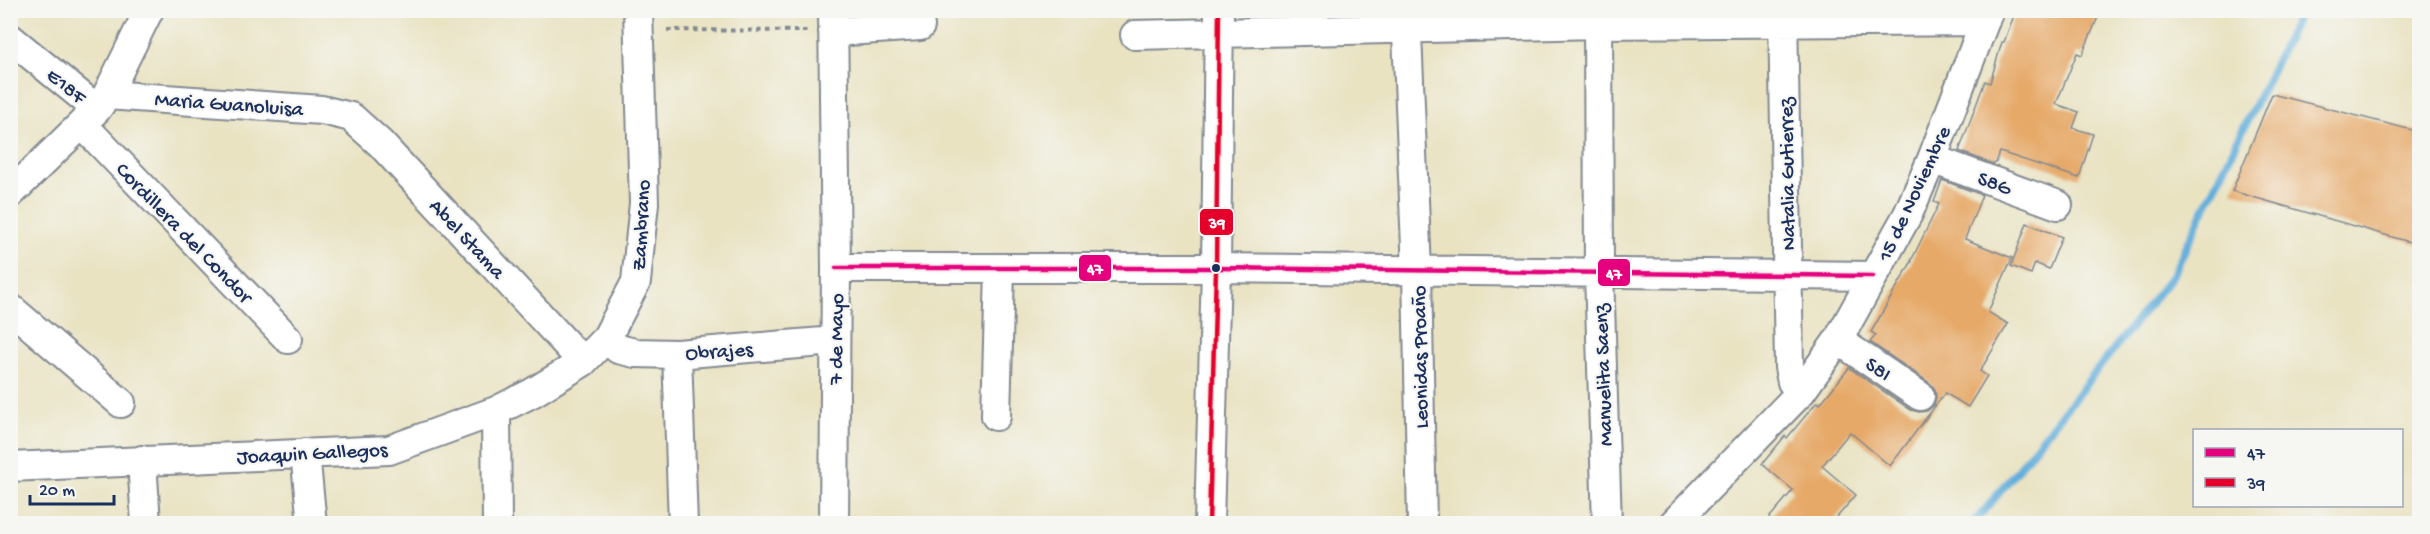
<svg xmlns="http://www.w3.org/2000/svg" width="2430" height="534" font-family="'Gochi Hand',sans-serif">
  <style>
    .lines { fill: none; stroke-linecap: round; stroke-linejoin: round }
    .stream { stroke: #62aedb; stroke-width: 8 }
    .building { fill: #e6a968 }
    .minor-casing { stroke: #828990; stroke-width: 32 }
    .path { stroke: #828990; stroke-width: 4; stroke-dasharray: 4.5 4.5; stroke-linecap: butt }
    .minor { stroke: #fff; stroke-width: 28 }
    .bus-1-casing { stroke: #f6f6f2; stroke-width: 9 }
    .bus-2-casing { stroke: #f6f6f2; stroke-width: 9 }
    .bus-1 { stroke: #e5007d; stroke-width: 4.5 }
    .bus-2 { stroke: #e4002b; stroke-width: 4.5 }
    .bus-dot { fill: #1b2f5e; stroke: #f6f6f2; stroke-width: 2 }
    .labels { text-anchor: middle; stroke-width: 4.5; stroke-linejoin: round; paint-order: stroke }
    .street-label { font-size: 21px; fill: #1b2f5e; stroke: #f6f6f2 }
    .line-badge { stroke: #f6f6f2; stroke-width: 2 }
    .badge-label { font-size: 16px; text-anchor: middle; font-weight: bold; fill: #fff }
  </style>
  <rect width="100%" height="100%" fill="#f6f6f2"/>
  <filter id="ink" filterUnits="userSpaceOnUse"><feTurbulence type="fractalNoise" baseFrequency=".0167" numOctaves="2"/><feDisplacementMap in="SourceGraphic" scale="12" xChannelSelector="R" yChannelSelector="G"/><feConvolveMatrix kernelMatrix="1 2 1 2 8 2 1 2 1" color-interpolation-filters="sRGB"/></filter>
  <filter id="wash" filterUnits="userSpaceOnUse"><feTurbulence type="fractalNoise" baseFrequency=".008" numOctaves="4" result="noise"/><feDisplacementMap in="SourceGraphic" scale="24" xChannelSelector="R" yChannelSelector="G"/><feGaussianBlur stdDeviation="1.35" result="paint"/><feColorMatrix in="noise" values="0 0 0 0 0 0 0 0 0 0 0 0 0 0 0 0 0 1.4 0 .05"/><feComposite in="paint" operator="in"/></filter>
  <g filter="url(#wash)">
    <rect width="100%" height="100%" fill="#e9e3c2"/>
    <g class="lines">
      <!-- stream -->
      <path class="stream" d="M1971,524l11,-10 190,-238 129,-266"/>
    </g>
    <g id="blocks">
      <!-- building -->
      <path class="building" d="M2016,10h85l-19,45 -5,-2 -21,51 23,8 -6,16 20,6 -14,44 -79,-26 -4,11 -3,1 -34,-13 26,-70 5,2 12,-41h2z
        M2272,94l148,38v113l-188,-54z
        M1942,180l40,15 -17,44 47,19 -24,54 20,12 -28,47 7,5 -19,31 -23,-14 -55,73 -40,-34 -28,34 34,29 -25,29h-67l29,-34 -31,-26 23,-28 2,2 30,-36 3,2 29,-36 62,42 8,2 8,-1 7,-6 2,-8 -1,-8 -5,-6 -60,-41 6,-7 -5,-3 41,-71h-1l28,-57 -5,-2z
        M2027,223l35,14 -13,32 -14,-6 -4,11 -20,-8z"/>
    </g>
  </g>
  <g filter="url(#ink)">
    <use href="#blocks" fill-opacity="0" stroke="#828990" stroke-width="1.5"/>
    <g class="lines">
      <!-- minor casing -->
      <g class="minor-casing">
        <path id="minor" d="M833,10l3,258 -2,256
          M1406,10l11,261 5,253
          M1598,10l1,263 8,251
          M1783,10l6,357 3,15 9,10
          M833,32l87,-6
          M1135,35l463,-11 387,-3
          M10,38l87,71
          M107,95l215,15 29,7 29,26 203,219
          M82,124l206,215
          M1932,159l126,46
          M10,194l87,-85 10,-14 42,-85
          M836,268h380l657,8
          M10,308l111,95
          M607,337l11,12 17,4 42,1 158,-13
          M1838,340l82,56
          M677,354l6,170
          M496,411l1,113
          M996,416l4,-147
          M305,453l7,71
          M142,460l4,64
          M10,467l379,-17 107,-39 36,-18 51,-31 24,-25 29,-55 8,-79 -6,-193
          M1209,524l7,-256 3,-258
          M1673,524l128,-132 37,-52 70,-126 24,-55 57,-149"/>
      </g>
      <!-- path -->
      <path class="path" d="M667,30l140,1"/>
      <!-- minor -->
      <use href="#minor" class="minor"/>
      <!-- bus-1 casing -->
      <g class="bus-1-casing">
        <path id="bus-1" d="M836,268h380l657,8"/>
      </g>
      <!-- bus-2 casing -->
      <g class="bus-2-casing">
        <path id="bus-2" d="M1209,524l7,-256 3,-258"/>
      </g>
      <!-- bus-1 -->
      <use href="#bus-1" class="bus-1"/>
      <!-- bus-2 -->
      <use href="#bus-2" class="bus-2"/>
    </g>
  </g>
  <!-- markers -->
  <circle class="bus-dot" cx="1216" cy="268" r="5"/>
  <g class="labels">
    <!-- street labels -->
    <g class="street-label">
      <text transform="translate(67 85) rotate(39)" y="7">E18F</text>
      <text transform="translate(229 103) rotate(4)" y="7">Maria Guanoluisa</text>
      <text transform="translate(1786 174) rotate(-91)" y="7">Natalia Gutierrez</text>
      <text transform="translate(1995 182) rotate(20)" y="7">S8G</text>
      <text transform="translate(1913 193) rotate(-65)" y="7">15 de Noviembre</text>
      <text transform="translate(640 225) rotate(-87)" y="7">Zambrano</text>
      <text transform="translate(185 232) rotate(46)" y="7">Cordillera del Condor</text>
      <text transform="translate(468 238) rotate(47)" y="7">Abel Stama</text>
      <text transform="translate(835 339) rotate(-89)" y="7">7 de Mayo</text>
      <text transform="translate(719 350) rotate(-4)" y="7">Obrajes</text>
      <text transform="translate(1419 357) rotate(-91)" y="7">Leonidas Proaño</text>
      <text transform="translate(1879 368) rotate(34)" y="7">S8I</text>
      <text transform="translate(1602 375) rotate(-92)" y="7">Manuelita Saenz</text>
      <text transform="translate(312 452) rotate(-3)" y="7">Joaquin Gallegos</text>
    </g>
  </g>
  <g class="line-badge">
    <rect x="1199" y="208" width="35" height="28" rx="6" fill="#e4002b"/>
    <rect x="1078" y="254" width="34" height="28" rx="6" fill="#e5007d"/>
    <rect x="1597" y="258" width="34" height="29" rx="6" fill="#e5007d"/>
  </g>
  <g class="badge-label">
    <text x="1217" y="228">39</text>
    <text x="1095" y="274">47</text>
    <text x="1614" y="279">47</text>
  </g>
  <!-- margin -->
  <rect width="2430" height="534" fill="none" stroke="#f6f6f2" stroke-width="36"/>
  <!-- legend -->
  <rect x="2193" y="429" width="210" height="78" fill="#f6f6f2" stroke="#9ea6b7" stroke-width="1.5"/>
  <rect x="2205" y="448" width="30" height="9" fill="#e5007d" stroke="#9ea6b7" stroke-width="1.5"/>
  <text x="2247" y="459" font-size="18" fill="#1b2f5e">47</text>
  <rect x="2205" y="478" width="30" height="9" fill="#e4002b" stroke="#9ea6b7" stroke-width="1.5"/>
  <text x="2247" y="489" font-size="18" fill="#1b2f5e">39</text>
  <!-- scale -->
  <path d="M30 495v9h84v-9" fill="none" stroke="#1b2f5e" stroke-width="3"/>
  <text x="39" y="495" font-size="18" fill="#1b2f5e" stroke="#f6f6f2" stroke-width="4.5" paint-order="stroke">20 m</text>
</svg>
